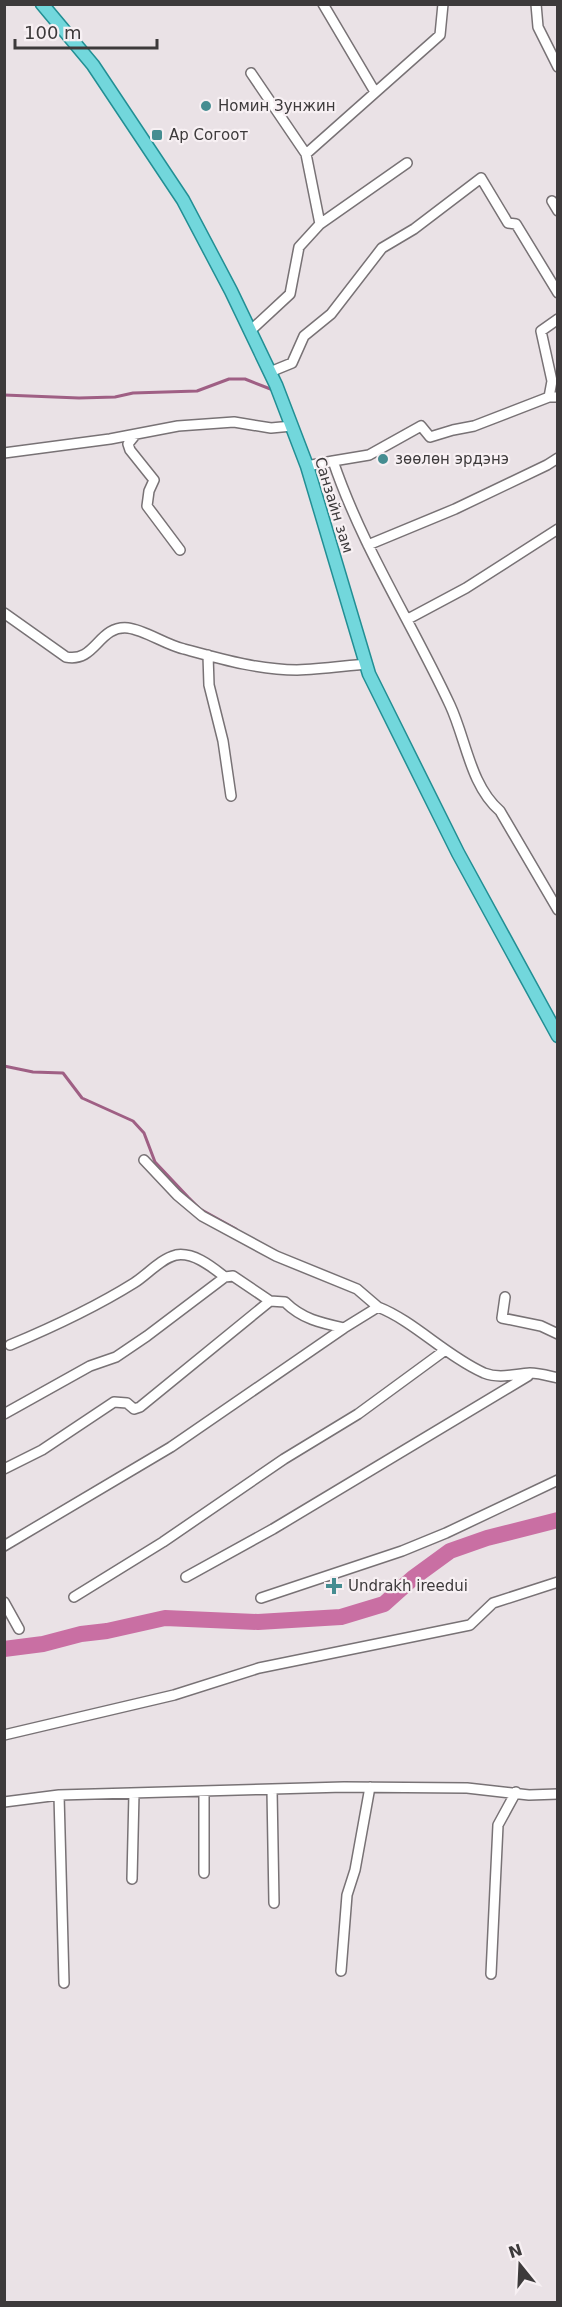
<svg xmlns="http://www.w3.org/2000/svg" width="562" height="2307" font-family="'DejaVu Sans',sans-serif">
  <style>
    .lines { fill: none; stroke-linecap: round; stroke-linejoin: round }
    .stream { stroke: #9f5f84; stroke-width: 3 }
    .river { stroke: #c96fa3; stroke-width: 16 }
    .minor-casing { stroke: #787275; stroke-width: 12 }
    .major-casing { stroke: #228f94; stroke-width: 15 }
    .minor { stroke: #fff; stroke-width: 9 }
    .major { stroke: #72d7dc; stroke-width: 12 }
    .poi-dot { fill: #458d91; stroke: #f7f0f3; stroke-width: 2 }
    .labels { text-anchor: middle; stroke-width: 4.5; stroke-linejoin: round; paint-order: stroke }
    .poi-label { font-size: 15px; fill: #3d3a3b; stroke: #f7f0f3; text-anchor: start }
    .street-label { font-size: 15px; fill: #3d3a3b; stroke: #f7f0f3 }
  </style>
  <rect width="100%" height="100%" fill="#eae2e6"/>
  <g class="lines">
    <!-- stream -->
    <path class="stream" d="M4,395l75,3 36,-1 18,-4 64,-2 32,-12h16l28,11
      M4,1066l29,6 30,1 19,25 51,23 11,12 11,29 33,35 12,12 36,20"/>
    <!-- river -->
    <path class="river" d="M4,1649l39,-5 38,-10 26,-3 58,-13 93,4 83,-5 43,-13 29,-26 37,-27 37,-13 71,-18"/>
    <!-- minor casing -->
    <g class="minor-casing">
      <path id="minor" d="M323,4l52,88
        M536,4l2,23 20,40
        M251,73l55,81
        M552,201l6,10
        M320,224l-14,-70 134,-119 3,-31
        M250,331l40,-37 9,-47 21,-23 87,-61
        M270,372l22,-9 12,-27 27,-22 51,-66 32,-19 67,-51 27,45 8,1 42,69
        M549,397l3,-16 -11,-50 17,-12
        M136,434l-8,10 2,6 24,30 -5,11 -2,15 33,44
        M4,453l106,-14 68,-13 56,-4 37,6 21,-2
        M333,461l36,-6 52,-29 9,11 23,-7 21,-4 75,-29h9
        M307,466l26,-5c29,86 79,162 117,244 16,34 20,80 50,106l58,99
        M368,545l87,-36 92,-44 11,-7
        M4,613l62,44c30,6 32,-32 62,-29 17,2 38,17 56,21 37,10 75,21 113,21 23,-1 46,-4 69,-6
        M408,619l58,-31 92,-59
        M208,655l1,30 14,56 8,55
        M144,1160l33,35 25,21 74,40 81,33 21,18
        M505,1297l-3,21 39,8 17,8
        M10,1345c43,-18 84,-37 124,-62 13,-8 26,-24 42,-28 18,-3 36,12 49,22l8,-1 37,25 15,1c17,17 36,21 59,26
        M4,1414l86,-48 26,-9 31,-21 78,-59
        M4,1469l38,-19 72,-48 13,1 7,6 6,-2 130,-106
        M4,1546l167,-99 173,-119 34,-21c36,14 68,49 106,66 16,6 30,1 46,0 9,0 19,3 28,5
        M186,1577l87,-48 255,-153
        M74,1597l89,-55 121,-83 74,-45 86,-63
        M261,1598l141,-47 44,-18 112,-53
        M4,1602l15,27
        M4,1735l170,-40 85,-27 211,-43 23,-22 65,-21
        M272,1790l2,113
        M59,1795l5,188
        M4,1802l55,-7 285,-8 123,1 62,7 29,-1
        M204,1873v-82
        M132,1879l2,-86
        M341,1971l6,-76 8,-25 15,-83
        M491,1974l7,-149 18,-33"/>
    </g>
    <!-- major casing -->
    <g class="major-casing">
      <path id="major" d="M42,4l51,61 90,135 48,91 45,94 31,81 62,208 89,179 100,183"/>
    </g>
    <!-- minor -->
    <use href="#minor" class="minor"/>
    <!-- major -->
    <use href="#major" class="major"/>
  </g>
  <!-- markers -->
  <g class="poi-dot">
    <circle cx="206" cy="106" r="6"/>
    <rect x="151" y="129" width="12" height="12" rx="3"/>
    <circle cx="383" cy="459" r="6"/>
    <path d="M331 1577h6v6h6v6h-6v6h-6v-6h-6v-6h6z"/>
  </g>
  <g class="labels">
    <!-- poi labels -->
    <g class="poi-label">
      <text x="218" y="111">Номин Зунжин</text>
      <text x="169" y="140">Ар Согоот</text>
      <text x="395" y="464">зөөлөн эрдэнэ</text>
      <text x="348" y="1591">Undrakh ireedui</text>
    </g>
    <!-- street labels -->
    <g class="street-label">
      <text transform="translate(334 505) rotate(73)" y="5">Санзайн зам</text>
    </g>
  </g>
  <!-- border -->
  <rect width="562" height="2307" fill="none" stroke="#3d3a3b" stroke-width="12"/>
  <!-- north arrow -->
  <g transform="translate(520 2265) rotate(342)" stroke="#f7f0f3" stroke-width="4.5" paint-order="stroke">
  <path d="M0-4.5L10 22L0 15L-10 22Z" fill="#3d3a3b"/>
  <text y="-9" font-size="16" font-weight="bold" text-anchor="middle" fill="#3d3a3b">N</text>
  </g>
  <!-- scale -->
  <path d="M15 39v9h142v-9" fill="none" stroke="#3d3a3b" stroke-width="3"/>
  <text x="24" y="39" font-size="18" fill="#3d3a3b" stroke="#f7f0f3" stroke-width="4.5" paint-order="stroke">100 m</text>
</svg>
